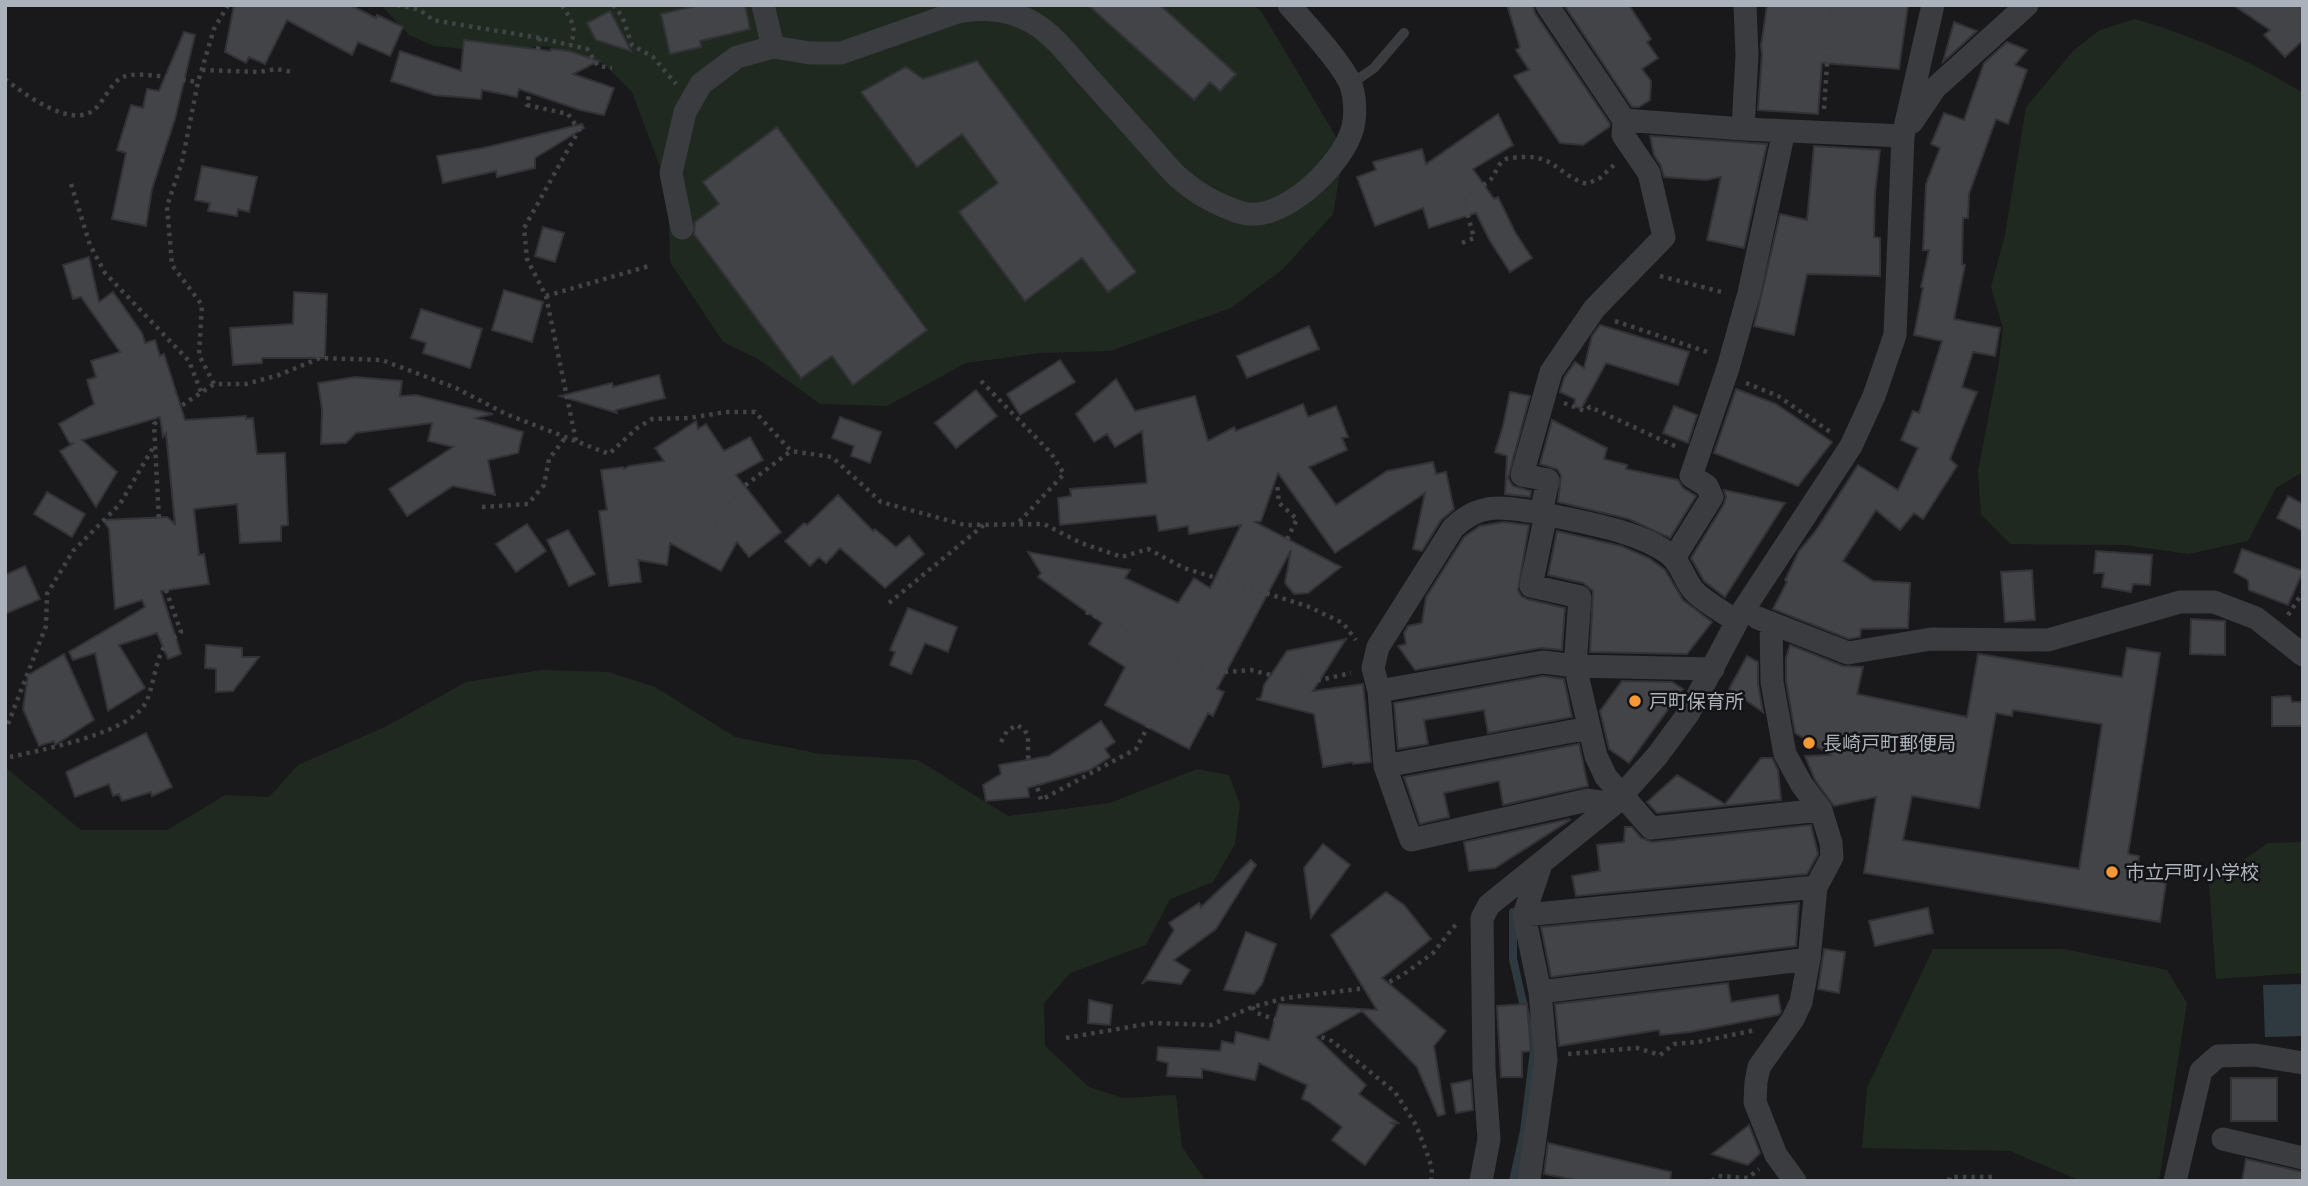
<svg xmlns="http://www.w3.org/2000/svg" width="2308" height="1186" font-family="Ubuntu,'Noto Sans JP',sans-serif">
  <style>
    .green { fill: #202920 }
    .water { fill: #2e3a40 }
    .lines { fill: none; stroke-linecap: round; stroke-linejoin: round }
    .stream { stroke: #2e3a40; stroke-width: 8 }
    .building { fill: #434448; stroke: #333337; stroke-width: 2; fill-rule: evenodd }
    .path { stroke: #404347; stroke-width: 4.5; stroke-dasharray: 3.5 5; stroke-linecap: butt }
    .lane { stroke: #3a3c40; stroke-width: 10 }
    .street { stroke: #3a3c40; stroke-width: 23 }
    .poi-dot { fill: #f69836; stroke: #141416; stroke-width: 2.5 }
    .labels { text-anchor: middle; stroke-width: 5; stroke-linejoin: round; paint-order: stroke }
    .poi-label { font-size: 19px; fill: #abb2bb; stroke: #141416; text-anchor: start }
  </style>
  <rect width="100%" height="100%" fill="#19191b"/>
  <!-- green -->
  <path class="green" d="M381,5h873l7,6 83,139 -11,64 -50,55 -52,39 -121,43 -71,2 -73,10 -79,43 -67,-2 -62,-45 -35,-17 -53,-80 -2,-74 -36,-96 -28,-28 -58,-18 -62,5 -50,-5 -25,-11z
    M2135,19c59,17 116,42 168,74v379l-27,16 -28,53 -60,13 -63,-9 -115,-1 -29,-30 -3,-43 21,-109 4,-34 -12,-41 14,-52 21,-128 48,-57 26,-20z
    M541,670l67,2 47,15 80,50 86,17 97,6 90,56 102,-13 87,-34 32,6 11,30 -5,39 -22,38 -43,17 -24,46 -76,28 -26,30 1,43 44,41 34,11 53,-3 6,52 24,34h-1201v-414l76,63h86l58,-35 44,2 29,-32 87,-38 81,-45z
    M2303,842v131l-87,6 -7,-94 59,-42z
    M1933,949h130l104,21 20,33 -28,178h-78l-71,-30 -148,-3 5,-60z"/>
  <!-- water -->
  <path class="water" d="M2303,984v52l-38,1 -2,-52z"/>
  <g class="lines">
    <!-- stream -->
    <path class="stream" d="M1513,912v47l21,92 -10,80 -11,50"/>
  </g>
  <!-- building -->
  <path class="building" d="M234,5h116l26,13 1,-3 26,12 -13,29 -32,-14 -6,13 -65,-35 -22,44 -16,-7 -3,6 -21,-11z
    M700,5h45l5,24 -50,12 1,6 -31,7 -9,-40z
    M1088,5h72l76,69 -16,17 -10,-9 -16,18z
    M1507,5h26l2,8 75,111 -1,3 -26,18 -23,-2 -46,-67 15,-6 -13,-20 4,-3z
    M1564,5h65l22,34 -4,3 11,16 -16,11 9,12 -1,19 -11,7h-7z
    M1767,5h141l-9,64 -77,-6 -4,51 -60,-4 4,-56 -1,-8z
    M2233,5h70v35l-18,17 -21,-22 6,-5z
    M610,11l21,40 -35,-11 -9,-17z
    M1954,22l23,9 -34,31z
    M184,32l11,3 -20,84 -23,70 -6,37 -34,-7 14,-66 -9,-3 14,-45 12,3 4,-19 12,2z
    M464,40l86,11 1,-2 18,2 30,10 -26,13 41,14 -10,27 -24,-5 -61,-21 -2,8 -35,-7 -1,9 -47,-4 -43,-14 9,-30 61,20z
    M2007,42l20,8 -12,15 12,5 -19,54 -12,-5 -27,75 -1,24h-5l-1,46 3,1 -11,54 46,9 -5,28 -22,-4 -11,35 15,5 -27,67 7,7 -34,53 -9,-6 -14,17 -24,-20 -33,51 30,20 37,2 -2,45 -47,1 -1,8 -11,2 -76,-30 14,-27 -2,-2 14,-29 16,-19 43,-67 40,25 20,-42 -17,-8 12,-29 6,2 23,-72 -28,-6 9,-47 -2,-1 8,-37h-6l3,-66 14,-36 -9,-4 13,-31 20,7 20,-57z
    M977,61l159,211 -28,20 -26,-34 -57,43 -66,-89 39,-29 -36,-49 -45,33 -56,-75 45,-25 17,12z
    M1498,114l15,31 -40,24 21,30 4,-2 17,35 17,26 -22,14 -20,-31 -14,-28 -47,15 -6,-20 -48,18 -18,-49 19,-7 -3,-8 49,-13 4,15z
    M582,124l2,4 -49,30v10l-38,9 -1,-6 -53,12 -6,-27 46,-8z
    M777,127l150,203 -74,55 -21,-29 -31,22 -107,-144 1,-12 24,-18 -16,-22z
    M1650,136l117,8 -23,104 -37,-8 14,-63 -15,3 -42,-3 -3,-11 -7,-11z
    M1814,146l66,4 -5,44 -1,43 6,1v38l-73,-2 -13,61 -40,-9 26,-112 27,6z
    M202,166l55,11 -8,35 -11,-3 -1,7 -29,-5 2,-8 -15,-3z
    M543,227l21,6 -9,29 -20,-6z
    M89,257l10,45 14,-10 29,41 3,10 10,-3 5,16 4,-2 21,66 61,-4v3l7,-1 4,36 28,-1 3,72 -7,1v15l-41,2 -3,-39 -43,5 5,46 5,-1 5,30 -48,7 20,63 -13,5 -11,-26 -38,12 26,43 -37,23 -13,-58 -22,7 -4,-8 76,-45 -3,-7 -27,9 -6,-80 -6,-9 64,-3 8,7 -9,-91 -3,4 -3,-20 -78,23 35,32 -21,35 -36,-56 14,-8 -4,1 -11,-20 35,-20 -7,-24 9,-3 -5,-16 29,-9 -39,-55 -8,2 -10,-34z
    M504,290l39,12 -11,40 -40,-12z
    M294,292l33,2 -2,64h-63v5l-29,2 -3,-37 63,-4z
    M421,309l61,20 -12,39 -47,-15 3,-10 -15,-5z
    M1600,325l89,27 -11,33 -72,-22 -25,46 -7,-3 1,-7 -15,-7 4,-14 11,-16 9,6 8,-32z
    M1309,326l10,23 -72,29 -10,-22z
    M1060,360l15,22 -55,33 -13,-21z
    M659,375l6,23 -49,12 1,3 -57,-17 52,-13 1,4z
    M355,377l47,4 -2,15 16,-1 77,19 -17,4 47,14 -5,21 -30,7 7,35 -42,-9 -46,30 -18,-27 64,-42 -25,-6 4,-18 -76,10 -10,10 -25,1 1,-35 -4,-26z
    M1116,379l19,32 60,-15 13,45 26,-14 2,4 67,-27 5,13 28,-11 12,31 -6,1 5,12 -38,17 27,38 51,-34 46,-9 3,12 10,-2 8,37 -13,11 -19,31 -9,-2 12,-56 -90,60 -57,-80 -17,48 -6,1 86,45 -33,26 -14,1 -9,-11 6,-33 -74,139 7,3 -11,24 -5,-3 -19,36 -84,-44 20,-38 -36,-23 13,-21 -64,-46 3,-4 -13,-21 102,18 -5,8 53,25 16,-25 16,10 31,-63 -52,9 -1,-8 -29,5 -3,-16 -96,10 -2,-27 13,-2 -1,-7 77,-6 -5,-52 -27,16 -8,-13 -13,8 -18,-28z
    M1736,389l40,15 56,38 -34,44 -84,-33z
    M976,390l21,26 -41,32 -21,-25z
    M1510,392l20,4 -22,82 5,8 18,5 -1,6 -25,-3 2,-38 -12,-4 8,-26z
    M1674,406l23,9 -9,28 -25,-10z
    M840,417l41,15 -11,31 -19,-7 3,-10 -22,-8z
    M1552,420l55,28 -3,11 23,6 -1,4 52,11 5,8 13,8 -26,42 -41,-19 -71,-17 3,-27 -4,-6 -17,-5z
    M696,421l2,8 8,-5 18,27 26,-14 13,23 -27,15 45,57 -32,25 -12,-15 -16,29 -51,-28 -3,22 -29,-5 3,22 -32,4 -10,-75 8,-1 -6,-40 22,-3 1,2 5,-3 35,-5 -9,-13z
    M1724,490l61,13 -60,94 -21,-16 -13,-23 33,-54 2,-7z
    M47,492l38,22 -13,23 -38,-23z
    M838,495l35,36 2,-2 21,18 13,-11 15,18 -39,34 -45,-40 -14,15 -7,-6 -9,9 -25,-25 19,-18 3,2z
    M2288,496l15,8v27l-26,-13z
    M1504,522l25,3 -11,65 3,6 6,3 38,9 -3,42 -21,-2 -126,22 -17,-24 8,-2 -2,-11 4,-7 14,-3 4,-26 38,-60 16,-11z
    M527,524l19,27 -30,21 -20,-28z
    M568,530l27,44 -26,12 -22,-46z
    M1557,531l64,15 28,12 16,12 18,30 29,22 -25,32 -97,-2 3,-61 -10,-8 -35,-8z
    M2242,549l61,22 -15,34 -39,-15 -1,-10 -14,-8z
    M2096,551l56,4 -2,30 -17,-1 -2,8 -29,-5 2,-14h-10z
    M25,566l15,33 -35,15v-39z
    M2032,570l3,50 -30,2 -4,-50z
    M908,608l49,19 -9,25 -23,-9 -14,31 -21,-9 5,-13 -5,-2z
    M2191,619l34,2v34l-35,-1z
    M1346,639l-33,52 50,-7 8,78 -18,2 -1,-2 -29,5 -9,-53 -58,-15 5,-1 3,-13 23,-34z
    M206,645l36,3v9h17l-26,34 -17,1v-23l-11,-1z
    M1790,645l53,21 20,1 -6,27 110,23 11,-63 144,23 5,-29 33,5 -32,201 11,2 -3,22 30,5 -6,39 -296,-49 12,-76 -42,9 -19,-26 -10,-24 25,-1 -35,-22 -9,-52v-23zM2013,710l89,14 -23,145 -176,-29 9,-44 67,12 17,-95 16,3z
    M64,654l30,66 -39,25 -1,-4 -15,5 -16,-37 5,-34z
    M1747,656l11,6v22l5,28 -34,-23z
    M1543,676l21,3 8,38 -84,16 -4,-23 -60,10 4,24 -30,5 -4,-46z
    M1622,681l50,1 11,7 -54,74 -20,-14 -9,-38z
    M2290,696l2,6h11v24h-31v-29z
    M1101,721l14,21 -10,7 5,8 -20,13 -62,18 1,9 -43,4 -3,-16 18,-11 -2,-9 50,-9z
    M146,733l26,54 -20,9 -1,-4 -29,9 -3,-7 -6,2 -4,-12 -34,13 -9,-25z
    M1579,744l9,42 -85,19 -4,-24 -55,12 5,24 -29,7 -16,-47z
    M1761,758h11l6,12 3,30 -124,13 -10,-11 30,-27 48,29z
    M1569,819l1,1 -75,48 -26,3 -5,-29z
    M1811,825l7,29 -11,20 -231,22 -4,-20 28,-5 -3,-26 27,-3 1,-15h7l9,11 11,4z
    M1323,844l27,21 -39,53 -7,-50z
    M1251,860l5,5 -40,64 -42,31 16,10 -9,14 -34,-4 -5,4 32,-54 -5,-7 30,-20 2,4z
    M1386,892l18,13 27,34 -49,39 64,53 -12,15 11,68 -7,2 -21,-49 -55,-56 -46,26 50,48 -7,9 39,29h-6l3,2 -30,40 -33,-25 10,-13 -33,-25 -7,-3 5,-14 -48,-22 -4,17 -53,-11v9l-35,-2 1,-13 -11,-3 1,-13 62,4 2,-10 12,3 2,-12 33,8 10,-36 98,6 -46,-75z
    M1799,903l-3,43 -245,31 -10,-50z
    M1928,908l5,25 -58,13 -6,-25z
    M1246,932l30,12 -14,40 -8,10 -30,-4z
    M1824,949l21,3 -6,41 -21,-4z
    M1728,983l3,19 47,-7 3,17 -3,3 -88,17 -30,3 -1,-5 -100,16 -4,-42z
    M1089,1000l23,5 -2,20 -22,-2z
    M1527,1004l4,47 -9,1v25h-21l-4,-71z
    M2231,1078h46v43h-46z
    M1471,1080l2,30 -17,3 -5,-29z
    M1749,1125l11,28 -12,12 -36,-11z
    M1548,1143l123,29 -1,9h-89l-37,-7z
    M2246,1159l57,13v9h-61z"/>
  <g class="lines">
    <!-- path -->
    <path class="path" d="M228,5l-14,24 -16,53 -16,80 -15,44 5,59 30,40 -3,50 15,29h32l33,-9 41,-17 62,2 74,28 50,26 103,40 28,-26 15,-9 37,-1 37,-6h29l36,39 41,6 49,45 84,23 79,-1 37,19 41,14 26,-8 36,19 123,38 36,17 13,17
      M397,5c14,3 25,3 35,15l108,18 47,11 11,17 14,2
      M562,5c9,15 16,22 8,40
      M613,5l9,11 10,29 21,12 23,27
      M1583,17l20,-12
      M540,38l-13,67 41,9 11,16 -55,98 3,31 19,37 30,145
      M202,70l57,2 17,-3 16,3
      M5,79c19,15 67,51 90,30 10,-9 16,-27 28,-32 16,-7 56,3 75,5
      M1824,109l7,-104
      M71,184l19,61 15,28 84,88 12,31
      M1462,243l12,-5 -10,-37c6,-10 17,-13 26,-21 6,-5 7,-17 16,-21 4,-2 12,-1 17,-2 32,-2 36,19 64,27l13,-6 15,-14
      M1660,276l66,17
      M546,296l103,-30
      M1615,321l95,32
      M981,381l70,72 13,21 -47,50
      M1746,383l32,13 54,37
      M1564,403l21,8 5,-4 87,40
      M482,507l46,-3 16,-19 5,-26 16,-21
      M715,526l24,-36 52,-39
      M1261,593l36,-74 -18,-16 -2,-20
      M889,603l96,-79
      M1086,612l48,21 40,25 39,15 38,-3 24,6 45,4 31,-7
      M2288,615l15,-23
      M8,724l38,-98 1,-32 26,-43 47,-47 34,-58
      M1001,742l6,-11 10,-6 8,5 3,8v18l13,44 95,-51 46,-88
      M10,757c31,-7 122,-24 136,-55 8,-16 9,-42 19,-56 3,-5 12,-10 16,-14l-19,-53 -8,-155 60,-40
      M1252,1007l5,6 75,28 63,51 21,33 12,31 4,13 -1,12
      M1066,1038l86,-15 59,2 41,-18 34,-9 96,-12 22,-12 29,-21 24,-30
      M1568,1054l69,-6 23,7 14,-11 24,-2 58,-12
      M1712,1181l6,-5 30,2 11,-9
      M1949,1181l1,-4h45"/>
    <!-- lane -->
    <path class="lane" d="M1351,84l23,-16 30,-35"/>
    <!-- street -->
    <path class="street" d="M763,5l10,42
      M1547,5l77,115 -1,15 26,38 15,64 -70,72 -43,63 -29,103 26,5 -7,33c-36,-5 -59,-13 -88,15l-75,119 -5,21 6,23 6,75 26,74 177,-40 26,4
      M1624,120l119,9 160,7
      M1912,122l23,-34 92,-83
      M1743,129l4,-74 -2,-50
      M682,228l-11,-55 14,-61 16,-28 36,-27 36,-10 37,6h31l117,-41c27,-5 53,-3 77,12 17,10 32,29 45,44 22,25 45,50 67,75 11,12 21,25 32,35 17,15 39,27 60,34 41,15 105,-48 114,-85 3,-13 2,-30 -2,-42 -8,-21 -46,-62 -62,-80
      M1541,513c38,9 97,17 128,41 12,9 15,25 24,36 11,12 31,22 44,32
      M1546,514l-15,72 49,11 -5,69 21,90 10,21 45,51 170,-18
      M1674,558l38,-61 -5,-11 -16,-10 37,-108 21,-75 35,-162
      M1758,618l90,35 83,-14 117,1 132,-38h34l42,16 47,37
      M1771,623l1,59 13,72 17,31 19,25 10,33 1,14 -16,30 -7,72 -8,43 -8,17 -34,48 -3,15 -1,20 21,53 19,26
      M1379,691l164,-29 32,4 138,3
      M1385,766l204,-38
      M1524,915l292,-28
      M1540,992l269,-33
      M2223,1139l80,19
      M1481,1181l8,-42 -5,-70 -2,-151 7,-13 125,-101 43,-48 31,-42 54,-102 109,-166 23,-50 21,-61 8,-199 30,-131
      M1529,1181l17,-121 -6,-68 -16,-77 17,-51
      M2175,1181l26,-110 17,-15 37,-1 48,8"/>
  </g>
  <!-- markers -->
  <g class="poi-dot">
    <circle cx="1635" cy="701" r="7"/>
    <circle cx="1809" cy="743" r="7"/>
    <circle cx="2112" cy="872" r="7"/>
  </g>
  <g class="labels">
    <!-- poi labels -->
    <g class="poi-label">
      <text x="1649" y="708">戸町保育所</text>
      <text x="1823" y="750">長崎戸町郵便局</text>
      <text x="2126" y="879">市立戸町小学校</text>
    </g>
  </g>
  <!-- border -->
  <rect width="2308" height="1186" fill="none" stroke="#abb2bb" stroke-width="14"/>
</svg>
